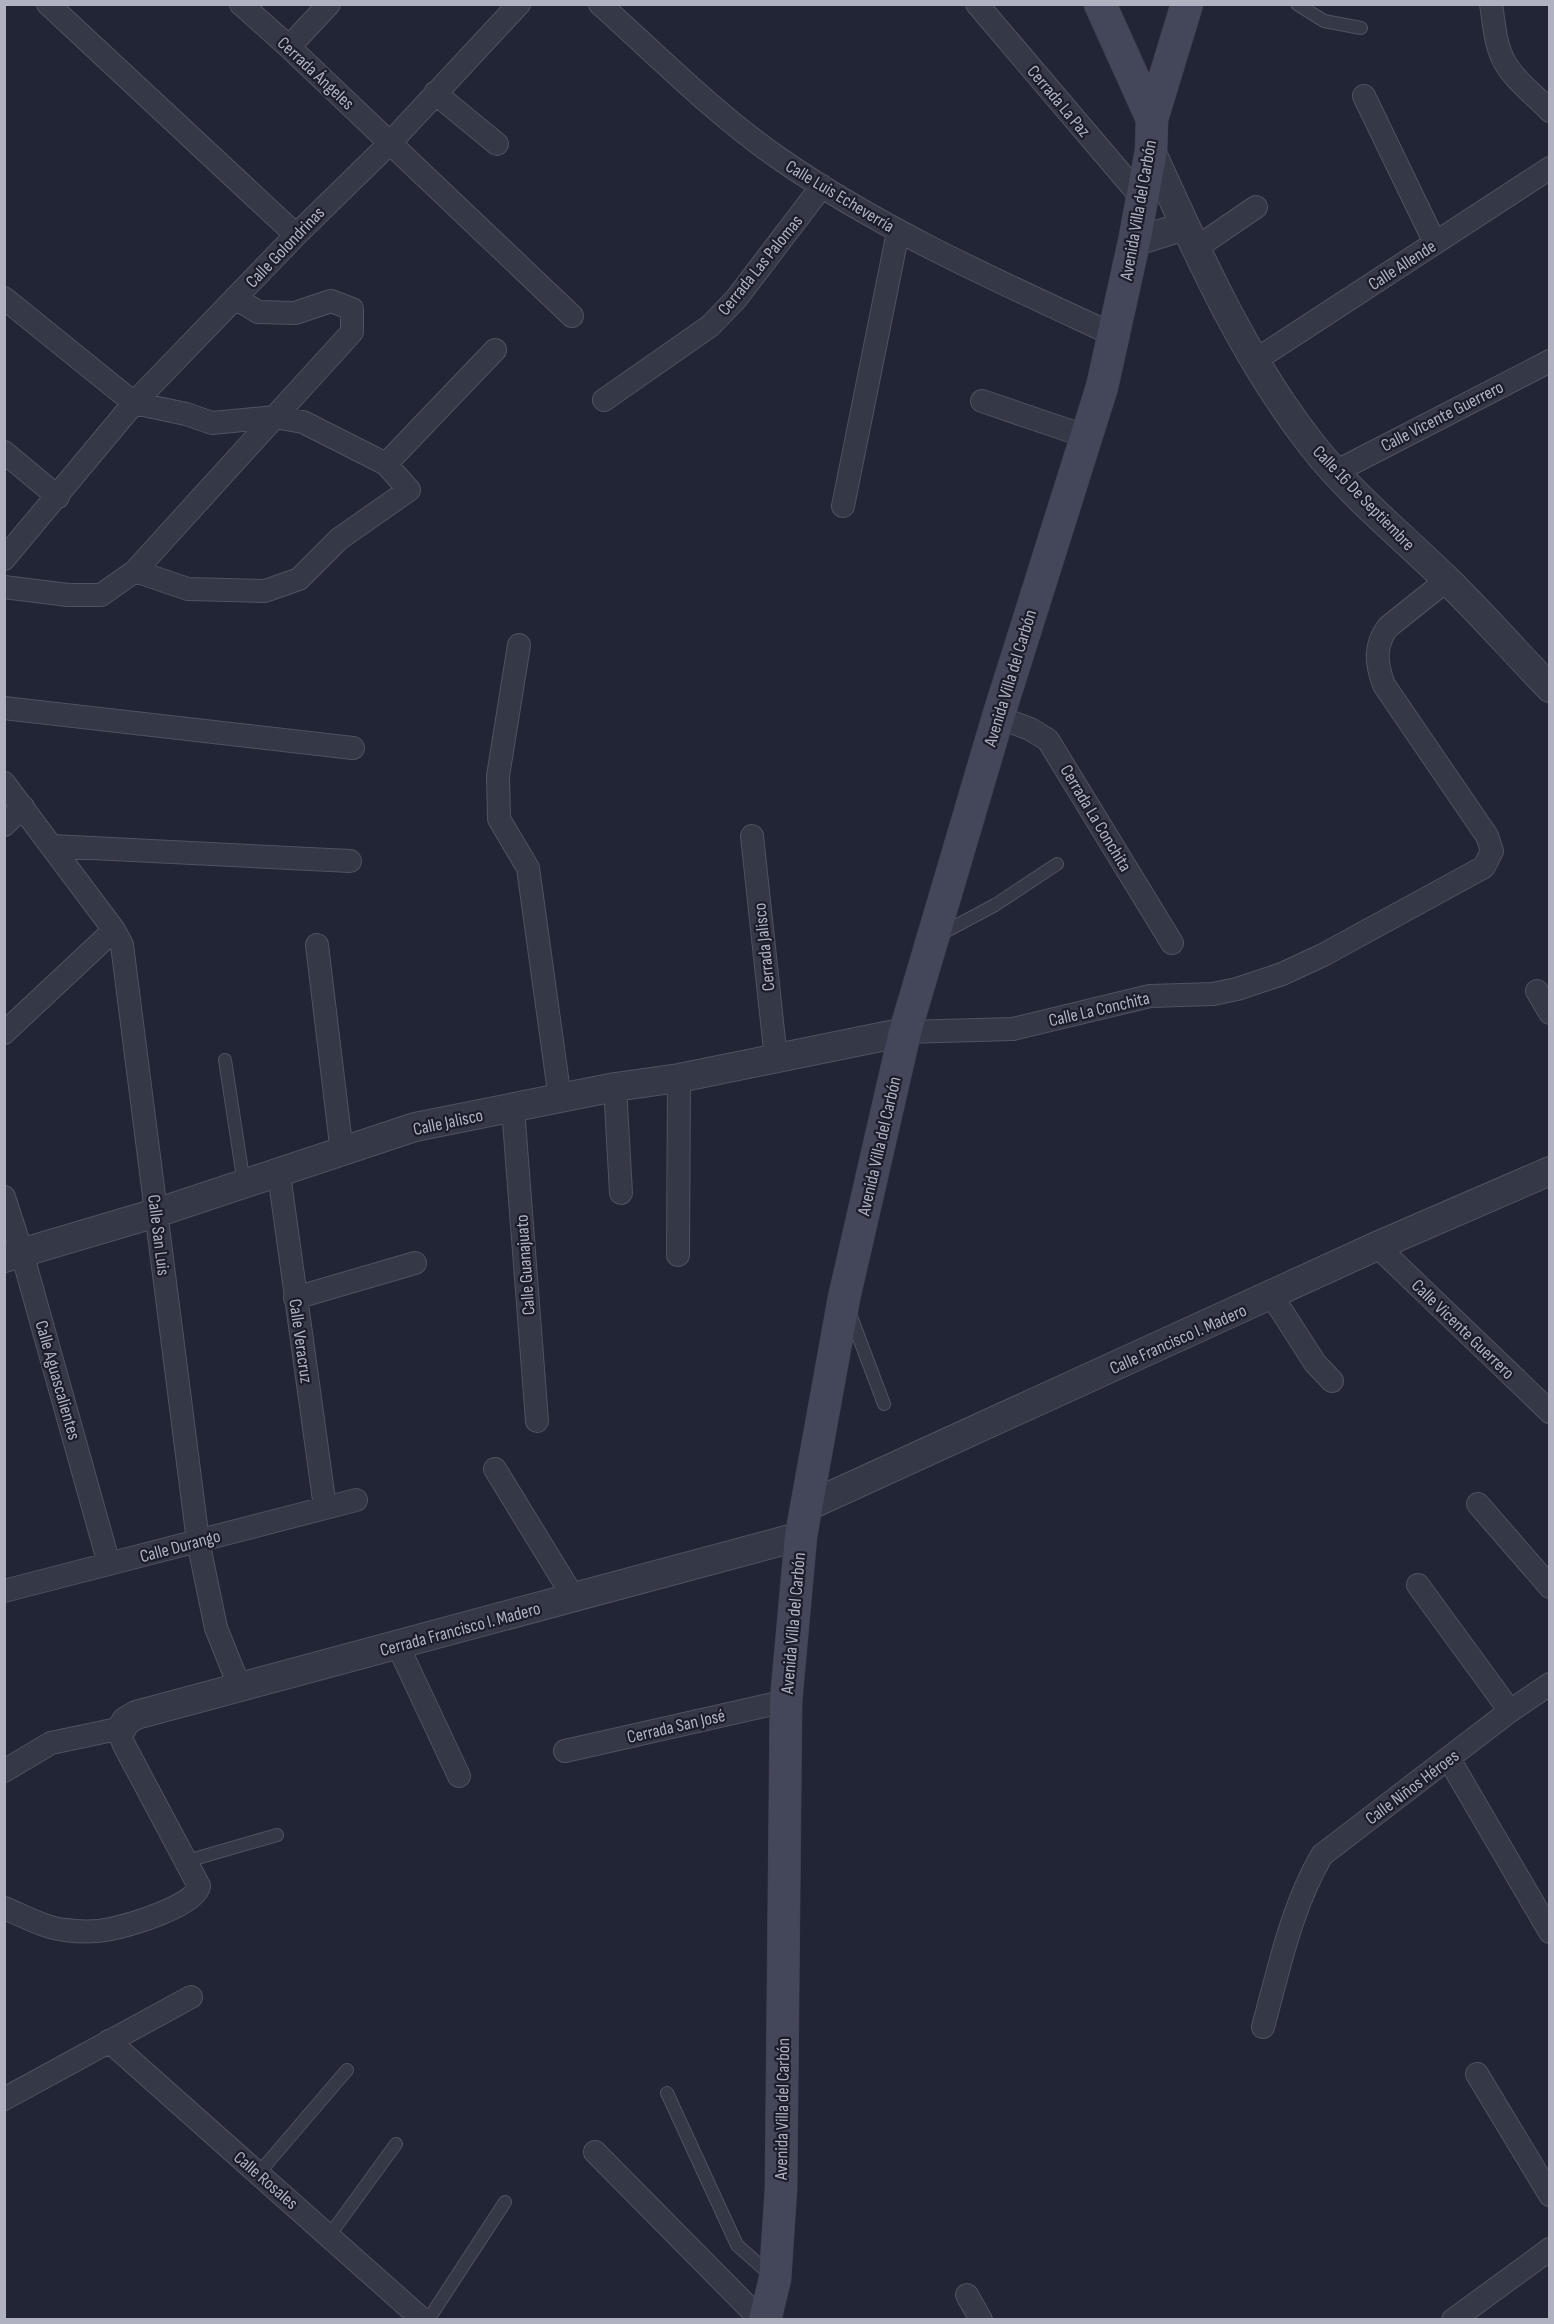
<svg xmlns="http://www.w3.org/2000/svg" width="1554" height="2324" font-family="'Sofia Sans Condensed',sans-serif">
  <style>
    .lines { fill: none; stroke-linecap: round; stroke-linejoin: round }
    .service-casing { stroke: #505261; stroke-width: 14 }
    .minor-casing { stroke: #505261; stroke-width: 24 }
    .tertiary-casing { stroke: #505261; stroke-width: 30 }
    .secondary-casing { stroke: #3f414f; stroke-width: 33 }
    .service { stroke: #353846; stroke-width: 12 }
    .minor { stroke: #353846; stroke-width: 22 }
    .tertiary { stroke: #353846; stroke-width: 28 }
    .secondary { stroke: #444659; stroke-width: 32 }
    .labels { text-anchor: middle; stroke-width: 4.5; stroke-linejoin: round; paint-order: stroke }
    .street-label { font-size: 18px; fill: #b0b2c2; stroke: #1b1d2a }
  </style>
  <rect width="100%" height="100%" fill="#222535"/>
  <g class="lines">
    <!-- service casing -->
    <g class="service-casing">
      <path id="service" d="M1297,4l27,17 37,7
        M937,936l58,-31 62,-41
        M225,1060l19,124
        M850,1314l34,90
        M187,1861l90,-26
        M667,2093l70,152 35,31
        M258,2174l89,-104
        M329,2236l67,-92
        M428,2320l77,-118"/>
    </g>
    <!-- minor casing -->
    <g class="minor-casing">
      <path id="minor" d="M48,4l248,231
        M241,4l48,43 283,269
        M600,4c58,52 116,111 180,155 104,72 220,123 334,176
        M977,4l164,193
        M1491,4c3,19 4,40 13,57 10,19 31,34 46,50
        M289,47l40,-43
        M435,93l62,51
        M1364,96l71,147
        M1196,248l60,-41
        M4,298l130,105 52,11 26,9 62,-6 29,5 83,42
        M1254,361l296,-193
        M604,400l106,-74 26,-27 86,-113
        M982,401l103,35
        M4,452l54,45
        M1335,472l215,-111
        M843,506l55,-274
        M4,559l130,-156 162,-168 94,-92 129,-139
        M135,571l53,18 77,2 34,-12 40,-40 70,-49 -23,-26 109,-114
        M4,587l64,8h33l34,-24 217,-239v-23l-21,-8 -36,12 -37,-1 -23,-14
        M519,645l-21,131 1,43 29,49 32,231
        M4,708l349,40
        M998,717l32,12 18,11 124,203
        M4,783l110,147 8,15 76,596 18,87 24,60
        M4,825l19,-18
        M752,836l24,223
        M52,846l298,15
        M317,945l25,208
        M1537,991l13,22
        M905,1032l108,-3 137,-33 63,-2 24,-5 45,-15 41,-19 161,-88 8,-16 -5,-15 -103,-151c-8,-21 -10,-40 4,-58l59,-47
        M4,1033l110,-103
        M615,1087l6,106
        M513,1108l24,313
        M279,1174l46,333
        M4,1197l18,56 87,311
        M1377,1246l173,166
        M678,1255l1,-177
        M1272,1296l43,67 17,18
        M295,1298l120,-35
        M495,1469l79,129
        M1478,1504l72,83
        M1418,1585l92,126
        M4,1591l352,-91
        M398,1646l61,130
        M565,1751l221,-50
        M1449,1759l101,173
        M4,1771l47,-28 71,-15 -1,9 3,8 75,141c-3,20 -70,39 -88,43 -14,3 -32,3 -46,1 -20,-2 -41,-14 -61,-22
        M1263,2027c16,-58 28,-119 59,-172l188,-144 40,-27
        M109,2041l314,279
        M1477,2074l73,121
        M4,2099l187,-102
        M595,2152l166,168
        M967,2295l14,25
        M1453,2320l97,-71"/>
    </g>
    <!-- tertiary casing -->
    <g class="tertiary-casing">
      <path id="tertiary" d="M1151,151c46,101 92,206 161,294 39,50 89,90 134,134 36,35 69,73 104,109
        M1134,242l51,-16
        M4,1258l152,-45 259,-86 200,-40 64,-9 226,-46
        M806,1507l571,-261 173,-75
        M122,1728l4,-7 10,-6 665,-179"/>
    </g>
    <!-- secondary casing -->
    <g class="secondary-casing">
      <path id="secondary" d="M1100,4l52,115
        M765,2320l10,-41 6,-90 5,-488 15,-165 43,-238 61,-266 93,-315 104,-330 32,-145 17,-91 1,-32 35,-115"/>
    </g>
    <!-- service -->
    <use href="#service" class="service"/>
    <!-- minor -->
    <use href="#minor" class="minor"/>
    <!-- tertiary -->
    <use href="#tertiary" class="tertiary"/>
    <!-- secondary -->
    <use href="#secondary" class="secondary"/>
  </g>
  <g class="labels">
    <!-- street labels -->
    <g class="street-label">
      <text transform="translate(316 73) rotate(43)" y="6">Cerrada Ángeles</text>
      <text transform="translate(1059 101) rotate(50)" y="6">Cerrada La Paz</text>
      <text transform="translate(840 196) rotate(31)" y="6">Calle Luis Echeverría</text>
      <text transform="translate(1138 210) rotate(-80)" y="6">Avenida Villa del Carbón</text>
      <text transform="translate(285 247) rotate(-46)" y="6">Calle Golondrinas</text>
      <text transform="translate(760 265) rotate(-51)" y="6">Cerrada Las Palomas</text>
      <text transform="translate(1402 265) rotate(-33)" y="6">Calle Allende</text>
      <text transform="translate(1442 416) rotate(-27)" y="6">Calle Vicente Guerrero</text>
      <text transform="translate(1364 498) rotate(46)" y="6">Calle 16 De Septiembre</text>
      <text transform="translate(1010 678) rotate(-73)" y="6">Avenida Villa del Carbón</text>
      <text transform="translate(1096 818) rotate(59)" y="6">Cerrada La Conchita</text>
      <text transform="translate(764 947) rotate(-96)" y="6">Cerrada Jalisco</text>
      <text transform="translate(1099 1009) rotate(-13)" y="6">Calle La Conchita</text>
      <text transform="translate(448 1122) rotate(-12)" y="6">Calle Jalisco</text>
      <text transform="translate(879 1146) rotate(-77)" y="6">Avenida Villa del Carbón</text>
      <text transform="translate(159 1235) rotate(83)" y="6">Calle San Luis</text>
      <text transform="translate(525 1265) rotate(-94)" y="6">Calle Guanajuato</text>
      <text transform="translate(1463 1329) rotate(44)" y="6">Calle Vicente Guerrero</text>
      <text transform="translate(1178 1339) rotate(-24)" y="6">Calle Francisco I. Madero</text>
      <text transform="translate(301 1341) rotate(82)" y="6">Calle Veracruz</text>
      <text transform="translate(58 1380) rotate(74)" y="6">Calle Aguascalientes</text>
      <text transform="translate(180 1546) rotate(-15)" y="6">Calle Durango</text>
      <text transform="translate(793 1623) rotate(-85)" y="6">Avenida Villa del Carbón</text>
      <text transform="translate(460 1629) rotate(-15)" y="6">Cerrada Francisco I. Madero</text>
      <text transform="translate(676 1726) rotate(-13)" y="6">Cerrada San José</text>
      <text transform="translate(1412 1787) rotate(-37)" y="6">Calle Niños Héroes</text>
      <text transform="translate(782 2109) rotate(-89)" y="6">Avenida Villa del Carbón</text>
      <text transform="translate(266 2180) rotate(41)" y="6">Calle Rosales</text>
    </g>
  </g>
  <!-- border -->
  <rect width="1554" height="2324" fill="none" stroke="#b0b2c2" stroke-width="12"/>
</svg>
